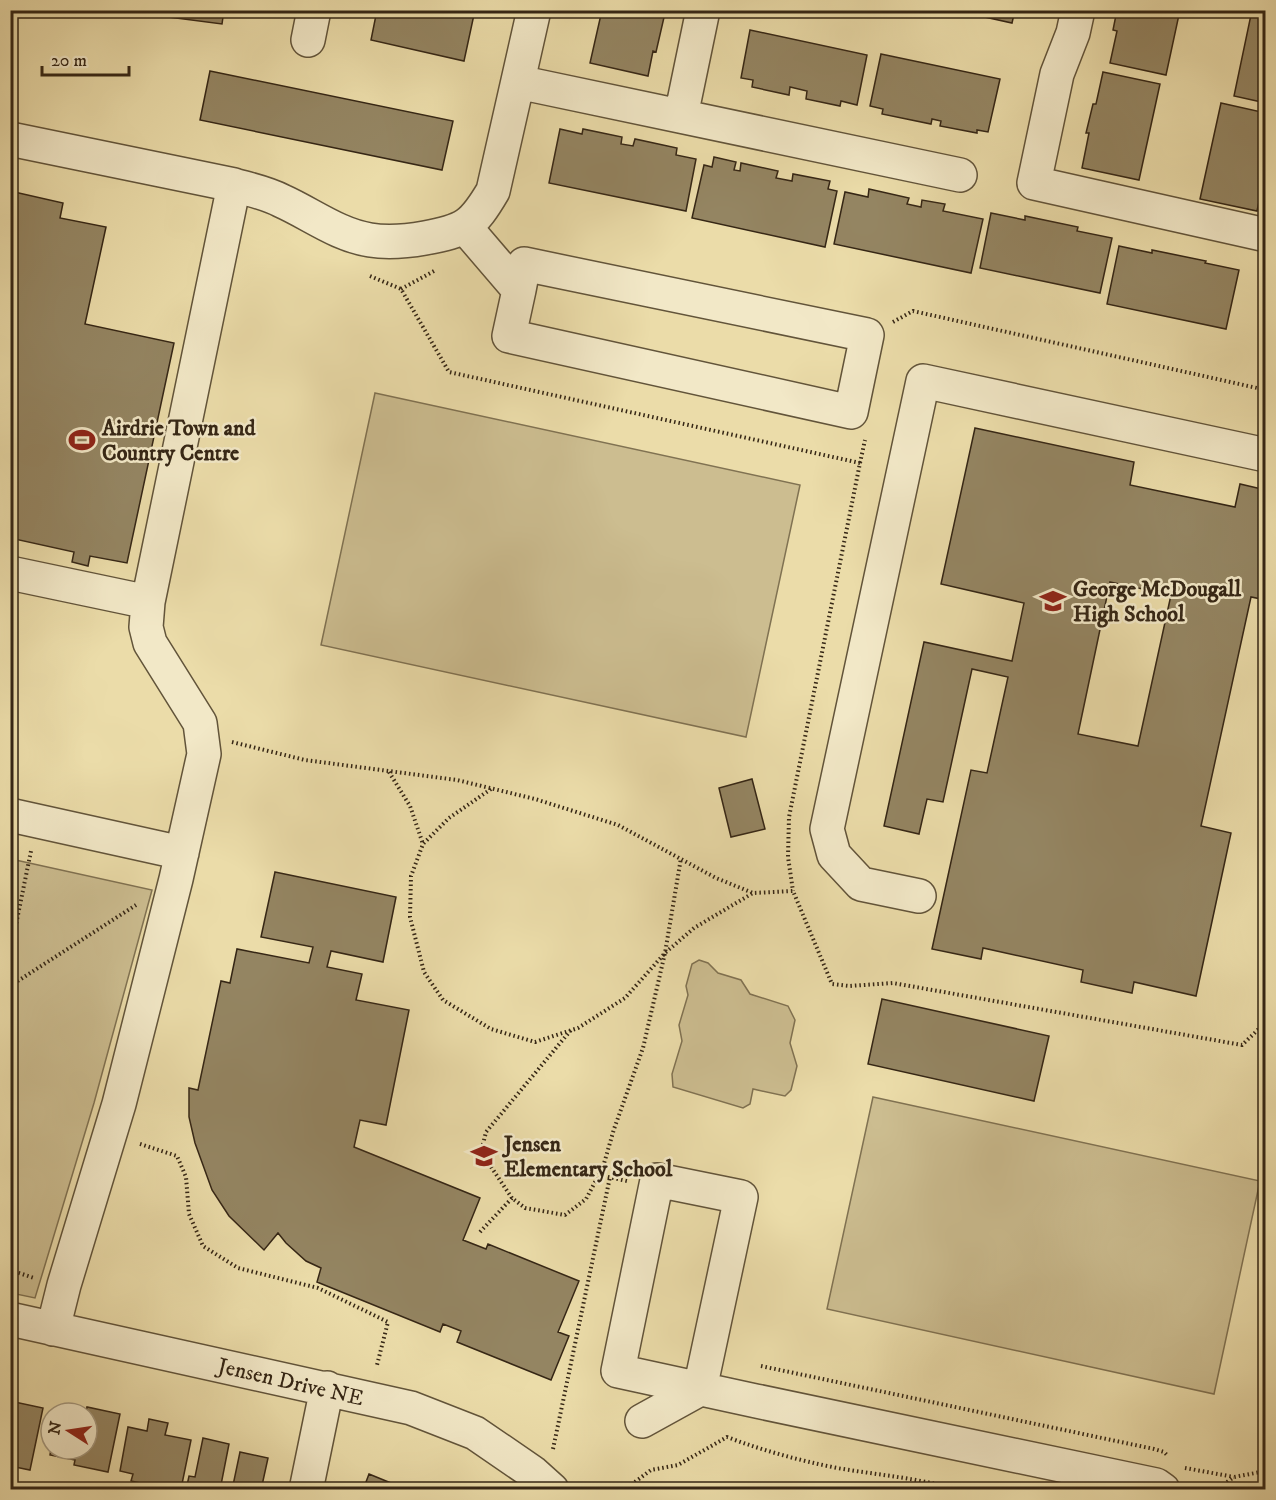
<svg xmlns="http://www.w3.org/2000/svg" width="1276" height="1500" font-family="'IM FELL DW Pica',serif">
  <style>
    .green { fill: #ccbd90; stroke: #807252; stroke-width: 1.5 }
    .building { fill: #948562; stroke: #352615; stroke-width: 1.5; fill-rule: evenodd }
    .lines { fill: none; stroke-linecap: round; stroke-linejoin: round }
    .minor-casing { stroke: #62543a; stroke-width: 36 }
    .path { stroke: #352615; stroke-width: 4; stroke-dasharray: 1.5 3; stroke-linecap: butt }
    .minor { stroke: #f2e8c7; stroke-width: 33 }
    .labels { text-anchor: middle; stroke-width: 5; stroke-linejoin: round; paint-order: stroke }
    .poi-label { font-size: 22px; font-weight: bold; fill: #352615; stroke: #f2e8c7; text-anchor: start }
    .street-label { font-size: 22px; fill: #352615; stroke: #f2e8c7 }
  </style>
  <rect width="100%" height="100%" fill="#ebdca9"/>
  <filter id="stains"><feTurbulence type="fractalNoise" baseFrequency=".00333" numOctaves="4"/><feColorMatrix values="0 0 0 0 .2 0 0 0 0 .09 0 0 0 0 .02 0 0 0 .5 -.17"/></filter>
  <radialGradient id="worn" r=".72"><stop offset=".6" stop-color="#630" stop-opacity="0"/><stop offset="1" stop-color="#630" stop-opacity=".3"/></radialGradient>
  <!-- green -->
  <path class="green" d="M375,393l425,92 -54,252 -425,-92z
    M11,859l141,31 -58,213 -59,195 -24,-5z
    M699,960l9,3 10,10 23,7 9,14 38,12 7,14 -5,23 7,23 -6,24 -6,6 -32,-7 -3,15 -7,4 -70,-21 -1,-13 10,-33 -3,-16 9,-30 -2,-9 6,-22z
    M873,1097l387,84 -46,213 -387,-85z"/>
  <!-- building -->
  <path class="building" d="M114,10h110l-2,14z
    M377,10h98l-11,51 -93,-21z
    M602,10h59l-1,2 5,1 -9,39 -3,-1 -5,25 -58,-13z
    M953,10h62l-3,13z
    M1117,10h63l-14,65 -56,-12 7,-32 -4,-1z
    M1252,10h14v93l-32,-7z
    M750,30l117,25 -10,50 -16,-4 -1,5 -34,-7 1,-8 -17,-4 -1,8 -37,-8 1,-7 -12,-2z
    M881,54l119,25 -12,53 -11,-2v3l-37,-7 1,-5 -9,-2 -1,5 -49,-10 1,-5 -13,-3z
    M210,71l243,50 -11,49 -242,-50z
    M1103,72l57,12 -21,96 -57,-12 7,-35h-3l7,-29h3z
    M1221,103l45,10v57l-9,41 -57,-12z
    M560,129l22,5 1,-5 39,8 -1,7 12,2 2,-7 42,9 -1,7 20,4 -10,52 -137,-28z
    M714,157l22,5 -2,8 6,1 1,-8 37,8 -2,7 16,3 1,-7 37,7 -2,8 9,2 -12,56 -133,-29 12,-53 8,2z
    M869,189l40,9 -2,6 14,3 1,-7 23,4 -2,7 40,8 -12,54 -137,-29 11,-52 23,5z
    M10,191l53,12 -3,15 46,9 -21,97 89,19 -47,220 -37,-7 -2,10 -16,-4 2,-10 -64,-14z
    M991,213l34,7v-4l53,11 -1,4 35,7 -12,55 -120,-25z
    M1119,246l33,7v-3l54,11 -1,2 34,7 -13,59 -119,-25z
    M975,428l159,34 -4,23 105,22 5,-23 26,6v110l-15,-3 -50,229 30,7 -35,163 -62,-14 -2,11 -51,-11 2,-12 -100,-22 -2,11 -49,-10 39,-179 16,3 21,-96 -36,-8 -29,133 -16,-3 -8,35 -35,-8 40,-184 88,19 12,-58 -83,-19zM1110,582l61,13 -33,151 -60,-12z
    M752,779l13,50 -34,8 -12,-49z
    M275,872l121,25 -13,65 -52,-11 -4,16 35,7 -6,26 53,10 -23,115 -26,-5 -6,27 126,51 -17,42 23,9 2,-5 91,37 -21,51 11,4 -18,44 -94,-38 4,-11 -18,-7 -3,8 -123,-50 4,-14 -15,-7 -20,-18 -8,-10 -14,17 -35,-34 -17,-26 -17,-47 -6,-26v-29l9,2 23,-109 9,2 7,-34 72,14 4,-16 -52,-10z
    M882,999l167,37 -15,65 -166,-37z
    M10,1401l33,7 -13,62 -20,-4z
    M60,1406l26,6 1,-5 33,7 -12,58 -34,-7 1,-5 -25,-5 1,-6h36v-36h-28z
    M149,1419l19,4 -3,12 26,5 -9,44 -3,-1 -1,7h-28v-5l-19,-4 2,-7 -13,-3 8,-44 19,4z
    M203,1438l26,6 -9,46h-34l3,-14 6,1z
    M240,1452l28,6 -7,32h-29z
    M369,1474l39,16h-45z"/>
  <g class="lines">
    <!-- minor casing -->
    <g class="minor-casing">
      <path id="minor" d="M1078,10l-5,23 -16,41 -23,109 232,52
        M308,40l6,-30
        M518,82l442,93
        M681,116l22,-106
        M10,139l224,46 -86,417 -2,25 4,16 50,80 4,31 -28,125 -57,225 -55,181 -11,44
        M234,185c17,5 33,8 48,16 29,13 56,34 88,39 18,3 38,1 55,-2 40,-7 48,-13 68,-47l41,-181
        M465,227l54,63 -10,46 342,76 16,-77 -343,-71 -5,26
        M10,573l138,29
        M10,815l172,38
        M919,896l-58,-12 -27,-29 -7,-26 96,-448 343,74
        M10,1319l401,89 64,25 57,39 20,18
        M642,1421l58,-32 41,-192 -84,-17 -39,191 138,30 400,84 7,5
        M306,1490l21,-102"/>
    </g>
    <!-- path -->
    <path class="path" d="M370,276l31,13 48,83 411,91 -71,354 -1,40 5,34
      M401,289l35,-19
      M893,322l20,-11 353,79
      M860,463l5,-23
      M232,742l73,18 152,20 78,19 83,26 98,53 37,15 40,-2 39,93 17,2 44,-3 349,62 24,-23
      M389,772l21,34 13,38
      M491,789l-42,29 -26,26 -12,32 -1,41 14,55 19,28 48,29 44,13 43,-14 47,-30 40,-45 29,-25 59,-35
      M10,954l21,-103
      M10,986l126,-81
      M140,1144l37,12 9,21 3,37 14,32 35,22 80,20 70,34 -11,43
      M599,1175l28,6
      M512,1198l-31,-46 5,-20 85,-102
      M480,1232l32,-34 13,10 40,7 21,-16 17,-32 11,-38 29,-81 22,-95 16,-95
      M10,1270l24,8
      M761,1366l393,83 10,3 4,4
      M553,1449l57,-272
      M1185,1468l49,9
      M624,1490l27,-20 27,-5 49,-28c37,14 71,23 110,31 41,7 82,10 122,22
      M1216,1490l18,-13 32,-6"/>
    <!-- minor -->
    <use href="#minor" class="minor"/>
  </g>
  <!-- icons -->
  <defs>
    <g id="stadium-bare" transform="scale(2.07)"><path d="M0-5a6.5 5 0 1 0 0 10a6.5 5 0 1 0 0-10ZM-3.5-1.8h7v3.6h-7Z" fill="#8f2418" stroke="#f2e8c7" stroke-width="2.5" paint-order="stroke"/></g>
    <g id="school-bare" transform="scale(2.07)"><path d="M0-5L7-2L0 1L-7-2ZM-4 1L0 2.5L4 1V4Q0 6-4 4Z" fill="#8f2418" stroke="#f2e8c7" stroke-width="2.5" paint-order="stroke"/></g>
  </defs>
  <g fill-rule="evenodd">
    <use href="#stadium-bare" x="82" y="440"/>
    <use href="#school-bare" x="1053" y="601"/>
    <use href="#school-bare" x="484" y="1156"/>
  </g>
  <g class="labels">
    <!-- poi labels -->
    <g class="poi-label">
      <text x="102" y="435">Airdrie Town and<tspan x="102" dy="25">Country Centre</tspan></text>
      <text x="1073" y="596">George McDougall<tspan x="1073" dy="25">High School</tspan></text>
      <text x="504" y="1151">Jensen<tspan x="504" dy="25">Elementary School</tspan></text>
    </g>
    <!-- street labels -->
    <g class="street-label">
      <text transform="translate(291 1381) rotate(13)" y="8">Jensen Drive NE</text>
    </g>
  </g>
  <!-- margin -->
  <rect width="1276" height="1500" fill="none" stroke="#ebdca9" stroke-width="36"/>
  <rect x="12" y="12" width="1252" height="1476" fill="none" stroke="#352615" stroke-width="3"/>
  <rect x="18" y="18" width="1240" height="1464" fill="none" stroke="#352615" stroke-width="1.5"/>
  <!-- north arrow -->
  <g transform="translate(69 1431) rotate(282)"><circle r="28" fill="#f2e8c7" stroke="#a69a80" stroke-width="1.5"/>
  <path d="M0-4.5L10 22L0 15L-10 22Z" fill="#8f2418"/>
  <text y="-9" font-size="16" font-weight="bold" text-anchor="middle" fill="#352615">N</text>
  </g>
  <!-- scale -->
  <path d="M42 66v9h87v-9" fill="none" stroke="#352615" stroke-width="3"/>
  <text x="51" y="66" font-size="18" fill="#352615" stroke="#f2e8c7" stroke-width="4.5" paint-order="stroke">20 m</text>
  <rect width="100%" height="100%" filter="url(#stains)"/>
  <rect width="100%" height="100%" fill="url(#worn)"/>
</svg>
